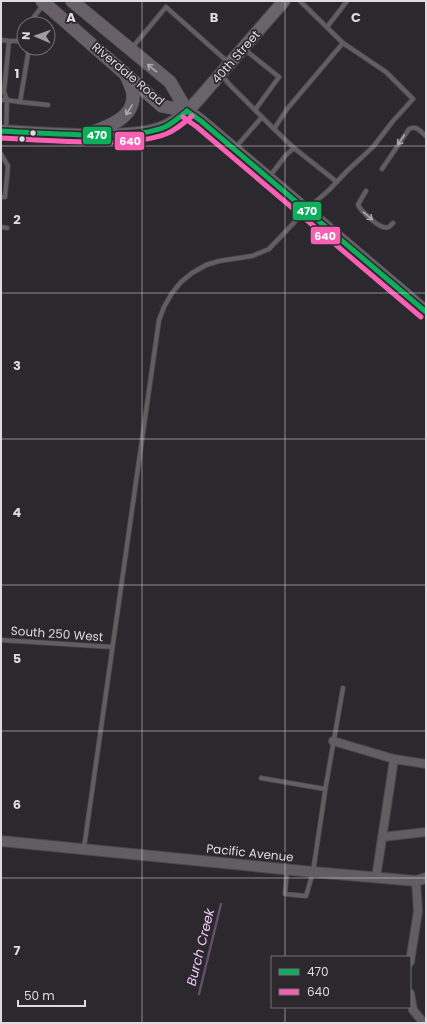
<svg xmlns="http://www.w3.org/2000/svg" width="427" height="1024" font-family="Poppins,sans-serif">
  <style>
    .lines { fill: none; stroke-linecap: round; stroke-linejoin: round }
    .stream { stroke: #624f67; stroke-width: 2.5 }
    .service-casing { stroke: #484749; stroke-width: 5.5 }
    .minor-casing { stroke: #484749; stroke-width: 10 }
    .tertiary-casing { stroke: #484749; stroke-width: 12 }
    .secondary-casing { stroke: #484749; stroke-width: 14 }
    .primary-casing { stroke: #484749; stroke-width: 14 }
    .service { stroke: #605e60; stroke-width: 4 }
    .minor { stroke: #605e60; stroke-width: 8 }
    .tertiary { stroke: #605e60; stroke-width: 10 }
    .secondary { stroke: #686469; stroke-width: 12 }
    .primary { stroke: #676069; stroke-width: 13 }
    .bus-1-casing { stroke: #2c282e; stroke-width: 8 }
    .bus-2-casing { stroke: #2c282e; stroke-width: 8 }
    .bus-1 { stroke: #0daf5c; stroke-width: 5 }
    .bus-2 { stroke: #f860b3; stroke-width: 5 }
    .oneway { stroke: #aeaab0 }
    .oneway2 { stroke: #aca9ac }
    .grid { fill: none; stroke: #dedbdf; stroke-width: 1; stroke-opacity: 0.55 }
    .bus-dot { fill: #dedbdf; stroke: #2c282e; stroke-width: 1.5 }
    .labels { text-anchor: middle; stroke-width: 3.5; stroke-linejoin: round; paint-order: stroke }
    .street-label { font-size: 12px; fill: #dedbdf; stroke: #2c282e }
    .water-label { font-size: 13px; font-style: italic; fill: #eec8f9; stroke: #2c282e }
    .grid-label { font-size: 13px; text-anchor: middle; font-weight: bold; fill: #dedbdf; stroke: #2c282e; stroke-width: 3.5; stroke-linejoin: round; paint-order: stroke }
    .line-badge { stroke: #2c282e; stroke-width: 1.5 }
    .badge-label { font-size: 11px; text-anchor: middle; font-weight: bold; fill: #fff }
  </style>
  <rect width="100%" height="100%" fill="#2b292d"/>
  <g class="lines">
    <!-- stream -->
    <path class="stream" d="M199,994l22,-90"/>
    <!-- service casing -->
    <g class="service-casing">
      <path id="service" d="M300,1l43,42
        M33,24l1,-7 9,-12
        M327,27l20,-26
        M1,40l8,1
        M132,48l34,-41 63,56
        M244,49l35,28 -24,33
        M221,74l8,10 45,45
        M1,100h6l-3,-8 5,-51h15
        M20,102l28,3
        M6,130l1,-30 13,2 9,-54
        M235,148l27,-31
        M294,148l43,34
        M1,154l7,12 -3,31h-4
        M382,169l27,-40c7,-4 11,2 17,7
        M366,191l-6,10 -2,4c3,6 18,20 25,22 2,1 4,0 6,0l4,-4
        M1,227l6,1
        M1,640l111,7
        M261,778l64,11
        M84,848l75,-528 5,-13 8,-14 9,-11 11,-9 14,-8 13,-4 33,-5 17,-7 37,-39 23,-20 18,-19 26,-24 20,-26 20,-22 -27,-27 -43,-29 -56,66 -13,20 20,19 -8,7 -16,21
        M287,870l-2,24 21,2 7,-24 13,-87 17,-97"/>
    </g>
    <!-- minor casing -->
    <g class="minor-casing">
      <path id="minor" d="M333,741l61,18
        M382,837l44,-5
        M376,878l18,-119 32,5
        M410,962l8,-51 -2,-30
        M410,993l3,17 11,13"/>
    </g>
    <!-- tertiary casing -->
    <g class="tertiary-casing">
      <path id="tertiary" d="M1,841l312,31 103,9 10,-3"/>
    </g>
    <!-- secondary casing -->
    <g class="secondary-casing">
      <path id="secondary" d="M1,131c36,2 72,5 108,4 19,-1 39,-1 57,-9 12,-6 22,-15 31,-25l87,-100"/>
    </g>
    <!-- primary casing -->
    <g class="primary-casing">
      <path id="primary" d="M42,1l120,105 25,5
        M72,1l98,81 17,29 14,10 105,89 120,102
        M82,136c18,-7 52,-15 51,-40 0,-7 -4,-14 -7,-21"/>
    </g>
    <!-- service -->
    <use href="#service" class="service"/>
    <!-- minor -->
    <use href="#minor" class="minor"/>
    <!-- tertiary -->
    <use href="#tertiary" class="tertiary"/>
    <!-- secondary -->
    <use href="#secondary" class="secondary"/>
    <!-- primary -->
    <use href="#primary" class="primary"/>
    <!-- bus-1 casing -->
    <g class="bus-1-casing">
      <path id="bus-1" d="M187,111l14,10 225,191
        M1,131c39,2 77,5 116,4 16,-1 33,-2 48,-8 8,-4 15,-10 22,-16"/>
    </g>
    <!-- bus-2 casing -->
    <g class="bus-2-casing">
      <path id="bus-2" d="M183,117l14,10 224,190
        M1,138c38,2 76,5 114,4 17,-1 35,-2 51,-8 10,-4 18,-11 26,-18"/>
    </g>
    <!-- bus-1 -->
    <use href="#bus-1" class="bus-1"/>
    <!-- bus-2 -->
    <use href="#bus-2" class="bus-2"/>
  </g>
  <!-- one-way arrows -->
  <defs><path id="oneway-shaft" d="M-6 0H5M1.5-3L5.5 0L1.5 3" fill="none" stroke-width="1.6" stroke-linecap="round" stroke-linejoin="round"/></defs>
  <g class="oneway">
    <use href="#oneway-shaft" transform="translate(152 68) rotate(-141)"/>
    <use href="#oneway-shaft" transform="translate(129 110) rotate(122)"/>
  </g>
  <g class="oneway2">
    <use href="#oneway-shaft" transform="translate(401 140) rotate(124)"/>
    <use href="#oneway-shaft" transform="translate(368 216) rotate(40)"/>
  </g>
  <!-- grid -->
  <path class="grid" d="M142,1v1022M285,1v956M1,146h425M1,293h425M1,439h425M1,585h425M1,731h425M1,878h425M285,1007v16"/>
  <!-- markers -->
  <g class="bus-dot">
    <circle cx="33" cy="133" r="3.5"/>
    <circle cx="22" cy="139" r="3.5"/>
  </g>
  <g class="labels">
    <!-- street labels -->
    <g class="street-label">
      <text transform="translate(236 57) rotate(-49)" y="4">40th Street</text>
      <text transform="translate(128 74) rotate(40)" y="4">Riverdale Road</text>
      <text transform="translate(57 634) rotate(4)" y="4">South 250 West</text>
      <text transform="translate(250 853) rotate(6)" y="4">Pacific Avenue</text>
    </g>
    <!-- water labels -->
    <g class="water-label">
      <text transform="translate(200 947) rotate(-76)" y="5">Burch Creek</text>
    </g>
  </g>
  <g class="grid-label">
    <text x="71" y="22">A</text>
    <text x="214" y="22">B</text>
    <text x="356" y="22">C</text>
    <text x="17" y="78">1</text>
    <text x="17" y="224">2</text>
    <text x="17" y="370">3</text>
    <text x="17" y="517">4</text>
    <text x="17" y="663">5</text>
    <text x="17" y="809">6</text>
    <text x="17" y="955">7</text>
  </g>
  <g class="line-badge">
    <rect x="82" y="126" width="30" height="19" rx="4" fill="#0daf5c"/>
    <rect x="114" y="131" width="31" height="20" rx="4" fill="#f860b3"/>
    <rect x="292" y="201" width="30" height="20" rx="4" fill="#0daf5c"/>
    <rect x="310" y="226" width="31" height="19" rx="4" fill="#f860b3"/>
  </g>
  <g class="badge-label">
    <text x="97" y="139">470</text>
    <text x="130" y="145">640</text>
    <text x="307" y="215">470</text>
    <text x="325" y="240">640</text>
  </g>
  <!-- border -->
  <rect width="427" height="1024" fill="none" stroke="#dedbdf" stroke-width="4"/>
  <!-- legend -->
  <rect x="271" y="956" width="140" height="52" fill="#2c282e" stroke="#737075"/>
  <rect x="279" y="969" width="20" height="6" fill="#0daf5c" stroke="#737075"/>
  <text x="307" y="976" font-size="12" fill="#dedbdf">470</text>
  <rect x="279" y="989" width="20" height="6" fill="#f860b3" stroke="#737075"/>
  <text x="307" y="996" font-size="12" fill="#dedbdf">640</text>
  <!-- north arrow -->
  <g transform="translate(36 36) rotate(272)"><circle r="19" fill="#2c282e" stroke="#737075"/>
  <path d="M0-3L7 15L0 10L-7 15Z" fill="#9f9da1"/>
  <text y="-6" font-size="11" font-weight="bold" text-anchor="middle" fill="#dedbdf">N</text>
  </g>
  <!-- scale -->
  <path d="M18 1000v6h67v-6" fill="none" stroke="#dedbdf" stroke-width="2"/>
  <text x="24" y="1000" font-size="12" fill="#dedbdf" stroke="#2c282e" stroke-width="3" paint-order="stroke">50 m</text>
</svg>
